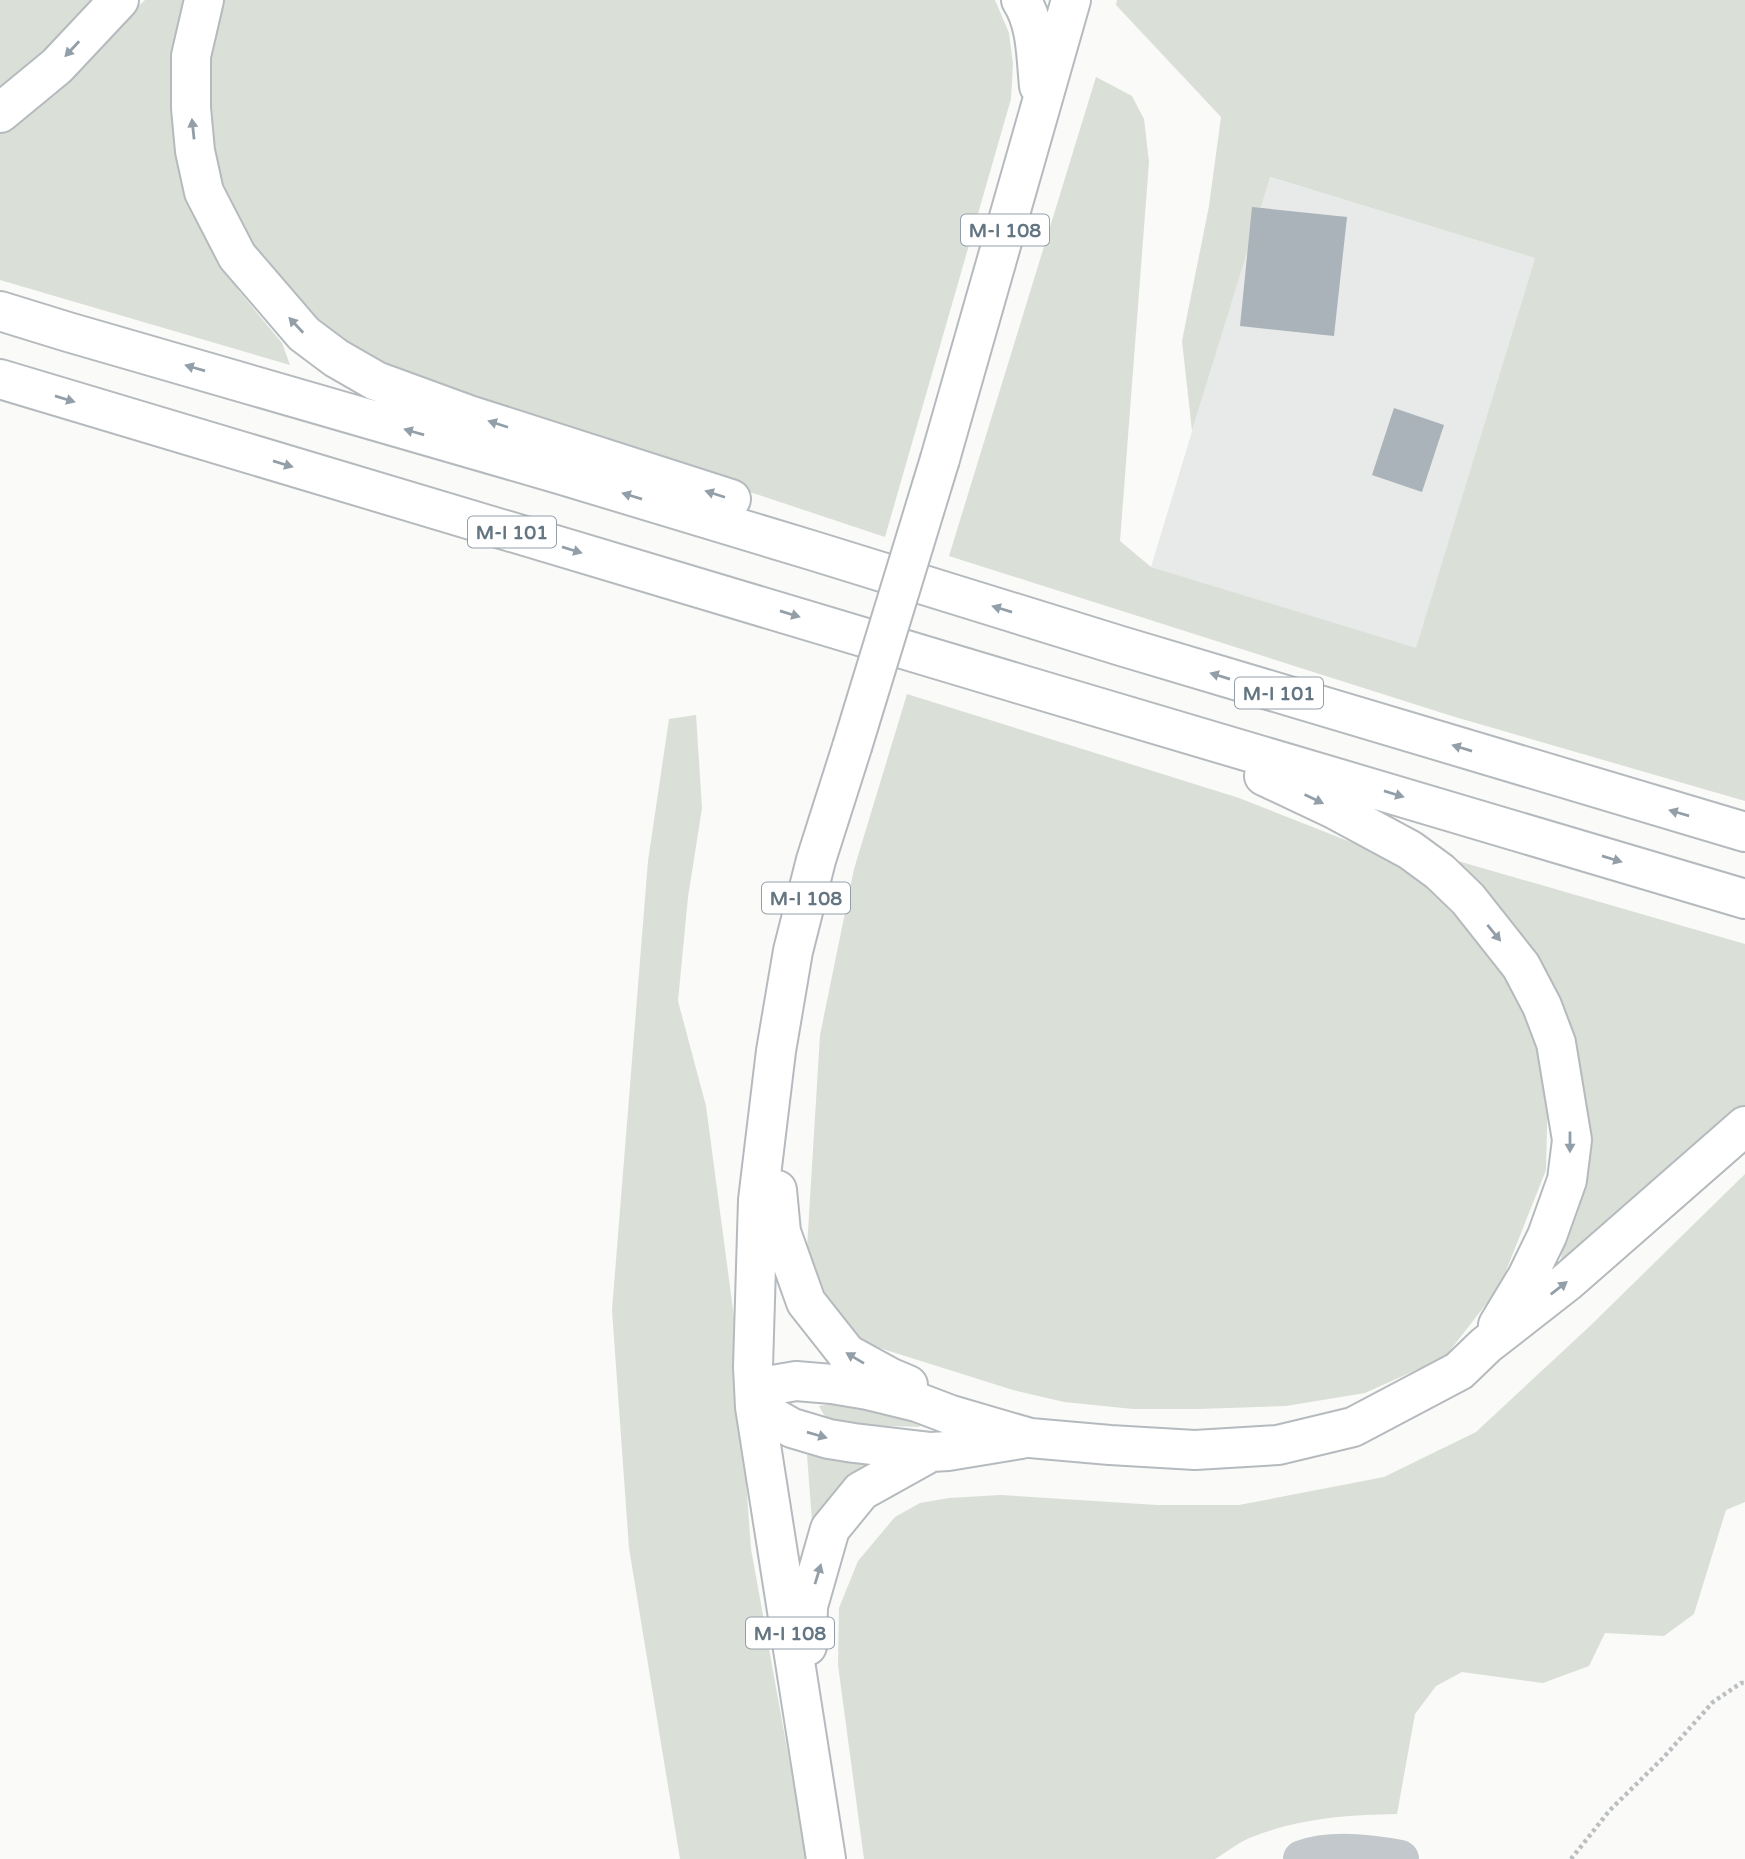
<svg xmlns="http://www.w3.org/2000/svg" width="1745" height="1859" font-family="'Varela Round',sans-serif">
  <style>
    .built { fill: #e8e9e9 }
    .green { fill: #dadfd7 }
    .building { fill: #aab3b9 }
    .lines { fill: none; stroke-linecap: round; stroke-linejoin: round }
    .major-casing { stroke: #b5babe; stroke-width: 42 }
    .path { stroke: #bbbfc2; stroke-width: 4.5; stroke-dasharray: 3.5 3.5; stroke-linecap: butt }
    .minor { stroke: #c3c8cc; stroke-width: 38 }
    .major { stroke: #fff; stroke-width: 38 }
    .major-bridge-casing { stroke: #b5babe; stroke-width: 42; stroke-linecap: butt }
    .major-bridge { stroke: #fff; stroke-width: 38 }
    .oneway { fill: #939fa8 }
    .labels { text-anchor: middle; stroke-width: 7; stroke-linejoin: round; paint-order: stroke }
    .shield { fill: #fff; stroke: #939fa8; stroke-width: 2 }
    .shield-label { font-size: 19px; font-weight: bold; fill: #657683 }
  </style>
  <rect width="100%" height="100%" fill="#fafaf8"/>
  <!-- built -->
  <path class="built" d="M1269,177l266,81 -119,391 -265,-82z"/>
  <!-- green -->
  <path class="green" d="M0,0h106l-106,94z
    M145,0h48l14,237 32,54 43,52 8,22 -290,-85v-150l47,-35z
    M224,0h771l14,33 4,31 -2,35 -126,438 -387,-129 -114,-41 -68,-40 -37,-38 -35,-56 -28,-65 -9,-91 15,-73z
    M1117,0h628v801l-290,-84 -506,-161 147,-479 36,19 12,23 5,43 -29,379 31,26 265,81 119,-390 -265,-81 -78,254 -10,-90 27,-135 12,-89 -105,-112z
    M907,694l332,104 155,61 69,55 59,91 26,81 -2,84 -46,116 -55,71 -80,36 -79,13 -88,3h-65l-69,-7 -51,-12 -146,-46 -23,-18 -18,-25 -19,-53 13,-213 34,-166z
    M696,715l6,93 -14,89 -10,104 28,105 28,211 17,232 56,310h-127l-51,-311 -17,-238 36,-449 21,-142z
    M1451,859l294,85v162l-189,173 9,-39 20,-107z
    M1745,1174v328l-19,8 -32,104 -30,22 -59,-3 -16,33 -46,17 -81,-11 -26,14 -21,28 -18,100c-49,1 -98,4 -145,23 -13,5 -25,15 -37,22h-351l-26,-194 1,-57 19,-47 37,-44 25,-14 29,-5 52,-3 156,10h82l145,-28 92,-45 114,-106z
    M843,1402l20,1 62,21 -7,3c-18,-1 -81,-1 -93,-11 -1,-1 -5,-8 -6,-10z
    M807,1455l73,2 -67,77z"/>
  <!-- building -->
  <path class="building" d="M1252,207l95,10 -13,119 -94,-10z
    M1394,408l50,17 -22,67 -50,-17z"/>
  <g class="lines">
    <!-- major casing -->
    <g class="major-casing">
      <path id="major" d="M204,0l-13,56v52l4,43 9,41 33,64 67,78 32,24 40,23 93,34 262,84
        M1021,0c16,25 15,57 18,86
        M0,113l57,-47 62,-66
        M0,311l68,21 491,142 255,77 307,95 624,186
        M0,379l1023,306 722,214
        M940,459l131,-459
        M1264,776l70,33 76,41 30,22 28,27 53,67 21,40 14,37 16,97 -5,40 -20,56 -20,41 -29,48
        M777,1190l4,42 25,70 41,52 42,23 19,8
        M755,1388l41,-7 36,3 36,6 49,12 34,13 79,23 80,7 85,5 83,-5 75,-18 106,-56 27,-26 82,-64 177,-155
        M755,1407l37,21 37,11 25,4 77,9 17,-1 73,-12
        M807,1646l1,-40 22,-77 31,-38 70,-39
        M826,1859l-71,-452 -2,-40 5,-167 18,-149 17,-100 23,-91 36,-113"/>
    </g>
    <!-- path -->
    <path class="path" d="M1571,1859l39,-49 53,-52 50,-56 28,-19h4"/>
    <!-- minor -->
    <path class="minor" d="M1302,1859c30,-11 68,-6 98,0"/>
    <!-- major -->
    <use href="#major" class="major"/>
    <!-- major-bridge casing -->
    <g class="major-bridge-casing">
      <path id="major-bridge" d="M852,747l88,-288"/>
    </g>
    <!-- major-bridge -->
    <use href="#major-bridge" class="major-bridge"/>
  </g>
  <!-- one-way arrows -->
  <defs><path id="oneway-solid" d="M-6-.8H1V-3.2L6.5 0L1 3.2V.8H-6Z" transform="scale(1.75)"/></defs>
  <g class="oneway">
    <use href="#oneway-solid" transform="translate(72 49) rotate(133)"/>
    <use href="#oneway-solid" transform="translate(193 129) rotate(-96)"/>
    <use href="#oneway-solid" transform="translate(296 325) rotate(-133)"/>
    <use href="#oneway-solid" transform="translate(195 368) rotate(-164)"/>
    <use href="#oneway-solid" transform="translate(65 399) rotate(17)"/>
    <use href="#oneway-solid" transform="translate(498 424) rotate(-162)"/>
    <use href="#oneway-solid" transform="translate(414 432) rotate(-164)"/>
    <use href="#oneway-solid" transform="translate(283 464) rotate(17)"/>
    <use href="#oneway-solid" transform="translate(715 494) rotate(-162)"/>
    <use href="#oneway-solid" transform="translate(632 496) rotate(-163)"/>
    <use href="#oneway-solid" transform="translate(572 550) rotate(17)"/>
    <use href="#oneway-solid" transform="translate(1002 609) rotate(-163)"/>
    <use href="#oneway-solid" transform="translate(790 614) rotate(17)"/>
    <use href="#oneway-solid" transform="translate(1220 676) rotate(-163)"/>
    <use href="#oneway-solid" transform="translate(1462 748) rotate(-163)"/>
    <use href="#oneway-solid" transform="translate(1394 794) rotate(17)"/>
    <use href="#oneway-solid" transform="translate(1314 799) rotate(26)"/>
    <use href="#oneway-solid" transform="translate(1679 813) rotate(-164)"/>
    <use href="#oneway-solid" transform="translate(1612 859) rotate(17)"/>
    <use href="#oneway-solid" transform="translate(1494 933) rotate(51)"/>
    <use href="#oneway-solid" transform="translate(1570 1142) rotate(90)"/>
    <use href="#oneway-solid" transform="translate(1559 1288) rotate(-38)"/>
    <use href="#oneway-solid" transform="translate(855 1358) rotate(-149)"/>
    <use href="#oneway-solid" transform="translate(817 1435) rotate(16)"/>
    <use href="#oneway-solid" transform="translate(818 1574) rotate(-73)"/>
  </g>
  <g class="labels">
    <!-- shield labels -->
    <g class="shield">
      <rect x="961" y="214.5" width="88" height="31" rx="5"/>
      <rect x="468" y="516.5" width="88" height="31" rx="5"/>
      <rect x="1235" y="677.5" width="88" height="31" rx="5"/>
      <rect x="762" y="882.5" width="88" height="31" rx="5"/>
      <rect x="746" y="1617.5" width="88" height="31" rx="5"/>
    </g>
    <g class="shield-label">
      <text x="1005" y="237">M-I 108</text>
      <text x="512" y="539">M-I 101</text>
      <text x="1279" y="700">M-I 101</text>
      <text x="806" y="905">M-I 108</text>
      <text x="790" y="1640">M-I 108</text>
    </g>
  </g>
</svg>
